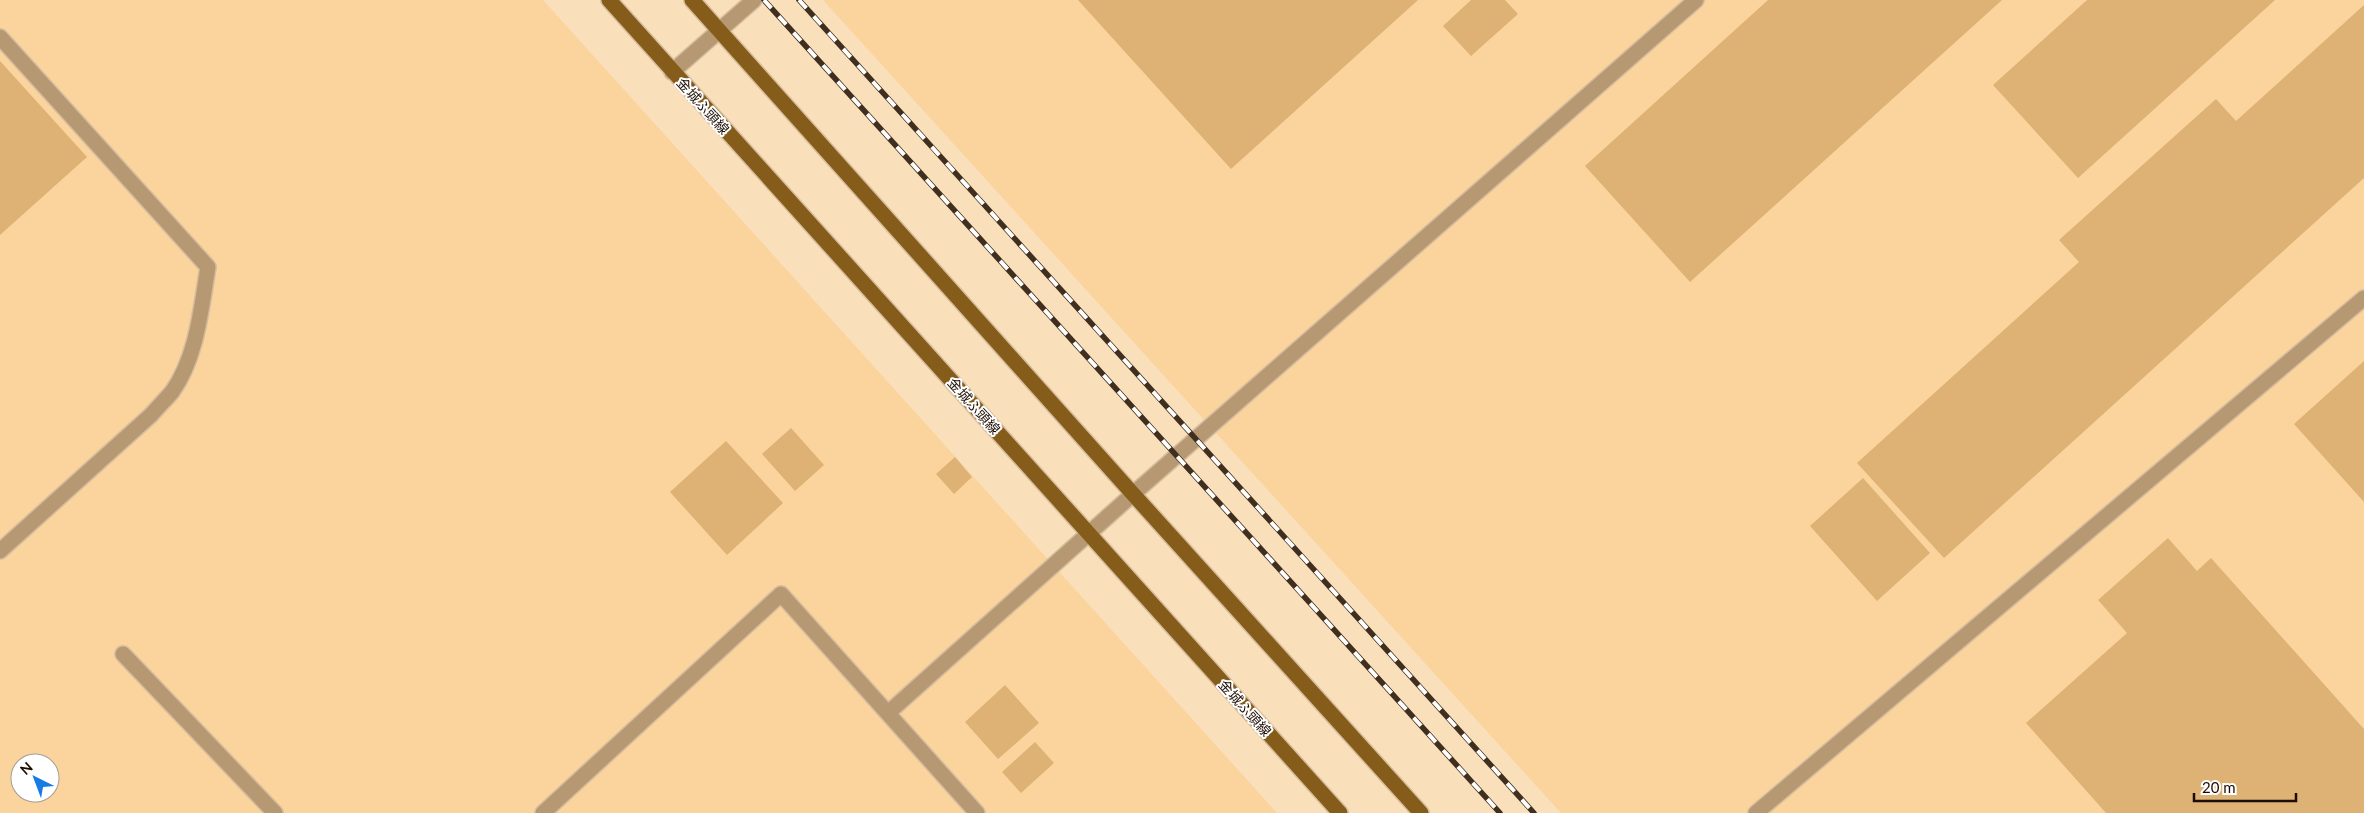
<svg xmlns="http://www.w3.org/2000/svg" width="2364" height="813" font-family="Lato,'Noto Sans JP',sans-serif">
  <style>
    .built { fill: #fbd39d; fill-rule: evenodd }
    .building { fill: #deb275 }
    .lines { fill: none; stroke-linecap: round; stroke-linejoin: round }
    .minor-casing { stroke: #d6bd9d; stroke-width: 18 }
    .major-casing { stroke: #d6bd9d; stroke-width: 18 }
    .minor { stroke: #b69972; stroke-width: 15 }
    .major { stroke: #855c19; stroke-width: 15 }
    .rail-casing { stroke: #402f1e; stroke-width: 5.5 }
    .rail { stroke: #fff; stroke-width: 4; stroke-dasharray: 11; stroke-linecap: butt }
    .labels { text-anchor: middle; stroke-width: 4; stroke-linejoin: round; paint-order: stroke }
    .street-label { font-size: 14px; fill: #1c0d00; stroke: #fff }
  </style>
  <rect width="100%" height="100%" fill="#fadfbb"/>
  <!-- built -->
  <path class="built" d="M0,0h543l734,813h-1277zM20,763h30v30h-30z
    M823,0h1541v813h-803z"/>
  <!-- building -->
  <path class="building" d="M1078,0h340l-187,169z
    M1471,0h34l13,14 -47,42 -28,-30z
    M1768,0h234l-312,282 -105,-116z
    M2087,0h188l-197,178 -85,-93z
    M2364,5v173l-420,380 -87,-95 222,-201 -20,-22 157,-141 20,22z
    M0,61l87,96 -87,78z
    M2364,361v141l-70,-78z
    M791,428l33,37 -29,26 -33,-37z
    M726,441l57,62 -56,52 -57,-63z
    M955,457l17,20 -18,17 -18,-20z
    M1863,478l67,75 -53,48 -67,-75z
    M2168,538l29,33 14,-13 153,171v84h-258l-80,-90 101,-90 -29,-33z
    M1005,685l34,38 -41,36 -33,-37z
    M1035,742l19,21 -33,30 -19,-21z"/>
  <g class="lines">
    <!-- minor casing -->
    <g class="minor-casing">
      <path id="minor" d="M0,37l208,230c-7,42 -11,90 -36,125 -7,8 -14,15 -21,23l-151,136
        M672,72l82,-72
        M123,654l152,159
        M888,713l245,-219 563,-494
        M543,813l238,-219 196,219
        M1756,813l608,-515"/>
    </g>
    <!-- major casing -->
    <g class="major-casing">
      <path id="major" d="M609,0l731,813
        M692,0l441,494 288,319"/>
    </g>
    <!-- minor -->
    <use href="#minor" class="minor"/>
    <!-- major -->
    <use href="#major" class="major"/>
    <!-- rail casing -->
    <g class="rail-casing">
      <path id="rail" d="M764,0l736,813
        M799,0l735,813"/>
    </g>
    <!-- rail -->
    <use href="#rail" class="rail"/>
  </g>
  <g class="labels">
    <!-- street labels -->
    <g class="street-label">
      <text transform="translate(703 106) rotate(48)" y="5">金城ふ頭線</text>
      <text transform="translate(974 406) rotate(48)" y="5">金城ふ頭線</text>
      <text transform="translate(1245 708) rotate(48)" y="5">金城ふ頭線</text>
    </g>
  </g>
  <!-- north arrow -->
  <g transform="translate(35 778) rotate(318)"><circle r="24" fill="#ffffff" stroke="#a49e99"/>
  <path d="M0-4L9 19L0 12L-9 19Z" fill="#167be3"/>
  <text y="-8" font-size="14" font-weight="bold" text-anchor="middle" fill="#1c0d00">N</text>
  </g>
  <!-- scale -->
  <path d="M2194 793v8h102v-8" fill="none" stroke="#1c0d00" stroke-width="2.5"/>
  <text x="2202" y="793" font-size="15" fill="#1c0d00" stroke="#ffffff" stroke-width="4" paint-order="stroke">20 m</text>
</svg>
